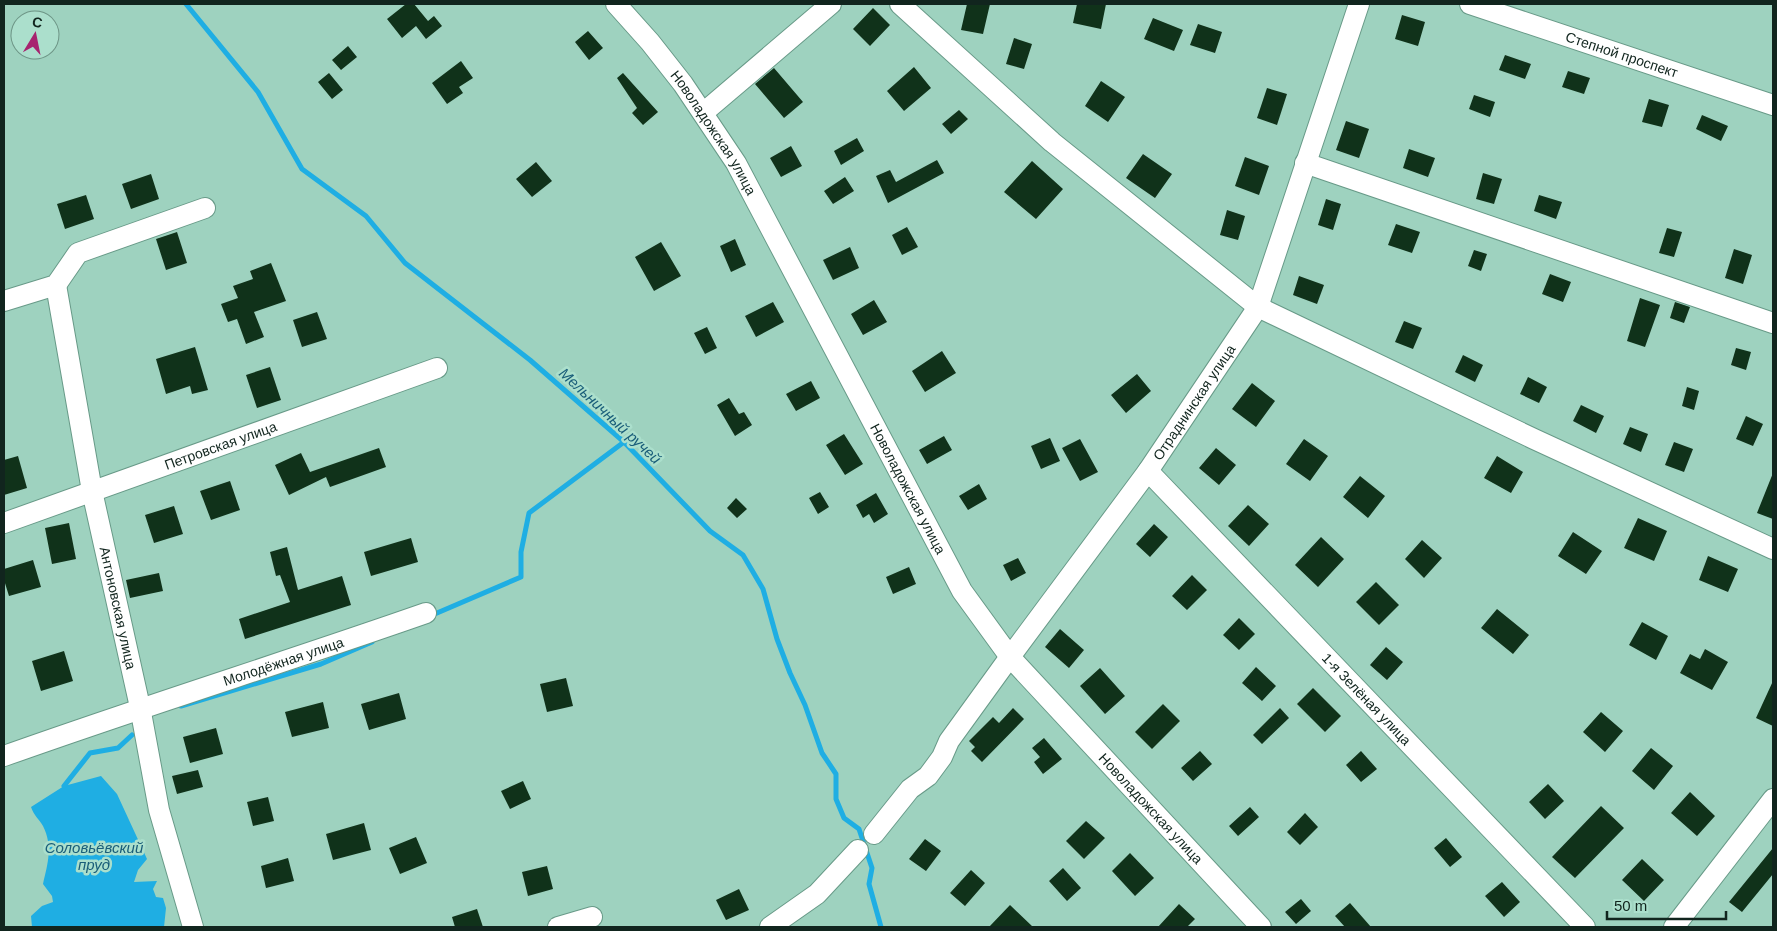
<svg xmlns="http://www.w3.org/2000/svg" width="1777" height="931" font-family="Helvetica,sans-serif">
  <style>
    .water { fill: #1faee3 }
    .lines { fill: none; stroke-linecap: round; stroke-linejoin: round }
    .stream { stroke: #1faee3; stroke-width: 5 }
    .building { fill: #10321a }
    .minor-casing { stroke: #689a88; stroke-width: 22 }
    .minor { stroke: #fff; stroke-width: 20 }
    .labels { text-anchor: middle; stroke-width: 5; stroke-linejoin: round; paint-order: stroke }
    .street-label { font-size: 14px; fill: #11251e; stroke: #abdfcc }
    .water-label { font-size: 15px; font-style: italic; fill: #195d79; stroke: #abdfcc }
  </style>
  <rect width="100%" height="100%" fill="#9ed2bf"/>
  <!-- water -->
  <path class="water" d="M101,776l16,18 30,65 -9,11 -4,12 23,-1 -4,8 3,8 7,1 3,10 -2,19h-132l-1,-11 11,-10 11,-4 -1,-6 -9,-12c5,-21 10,-38 0,-58 -4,-7 -9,-10 -12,-19l33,-21z"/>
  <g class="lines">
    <!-- stream -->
    <path class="stream" d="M186,4l72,88 44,77 64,47 39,47 125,97 94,82 86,89 33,24 20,34 14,50 13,34 15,32 17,48 14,21v25l8,19 15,11 13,39 -3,16 12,43
      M430,616l91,-39v-25l8,-39 95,-71
      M181,706l140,-42 51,-22
      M64,786l26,-33 28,-5 14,-13"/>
  </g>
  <!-- building -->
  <path class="building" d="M406,4h8l14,17 6,-5 8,10 -16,13 -10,-13 -14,12 -15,-19z
    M967,4h23l-7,30 -22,-4z
    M1077,4h29l-5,25 -28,-6z
    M873,8l17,17 -20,21 -17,-17z
    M1402,15l23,7 -7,24 -23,-7z
    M1153,18l30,12 -9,21 -30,-12z
    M1198,24l24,8 -7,21 -25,-8z
    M588,31l15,17 -14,12 -14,-18z
    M1014,38l18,6 -8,25 -18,-5z
    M348,46l9,11 -16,13 -9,-10z
    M1505,55l26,9 -6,15 -26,-9z
    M461,61l12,17 -14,9 4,6 -16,11 -15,-21z
    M914,67l17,21 -27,23 -17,-20z
    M774,68l29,34 -19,16 -29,-34z
    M1568,71l22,7 -6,16 -22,-7z
    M329,73l14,17 -11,9 -14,-17z
    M623,73l35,39 -15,13 -11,-12 5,-5 -20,-30z
    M1101,81l24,16 -17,25 -23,-16z
    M1267,88l20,6 -10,31 -20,-7z
    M1474,95l21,7 -5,15 -21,-8z
    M1649,99l20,6 -7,22 -20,-5z
    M959,110l9,9 -17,15 -9,-10z
    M1702,115l26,11 -7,15 -25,-12z
    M1346,121l23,8 -10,29 -23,-8z
    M857,138l7,13 -23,14 -7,-14z
    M791,146l11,20 -21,11 -11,-19z
    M1409,149l26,9 -7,19 -25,-9z
    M1143,154l29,20 -17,24 -29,-20z
    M1245,157l24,9 -10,29 -24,-9z
    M937,160l7,13 -56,30 -12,-27 14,-6 6,12z
    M1032,161l31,28 -27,30 -32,-27z
    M536,162l16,19 -20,16 -16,-18z
    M1483,173l19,6 -8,25 -18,-5z
    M151,174l8,25 -28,10 -9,-25z
    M845,177l9,14 -21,13 -9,-13z
    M86,195l8,24 -29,10 -8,-25z
    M1539,195l23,7 -6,17 -22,-8z
    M1326,199l15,5 -8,26 -15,-5z
    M1227,210l18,6 -7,24 -18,-5z
    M1396,224l24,8 -8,21 -24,-8z
    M907,227l11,20 -16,8 -10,-20z
    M1667,228l15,4 -8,25 -15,-4z
    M177,232l10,31 -21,7 -10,-31z
    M735,239l11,26 -15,7 -11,-26z
    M661,242l20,34 -27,15 -19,-34z
    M850,247l9,21 -26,12 -10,-20z
    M1734,249l18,6 -9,29 -18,-6z
    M1474,250l13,4 -6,17 -13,-5z
    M271,263l15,38 -32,11 10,25 -18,7 -9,-25 -9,3 -7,-18 17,-6 -5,-12 20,-7 -3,-8z
    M1550,274l21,8 -8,20 -21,-8z
    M1299,276l25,9 -7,19 -24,-9z
    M1640,298l20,7 -15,42 -18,-6z
    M874,300l13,22 -24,13 -12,-21z
    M773,302l11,20 -28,15 -11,-21z
    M1675,302l15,5 -6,16 -14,-5z
    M317,312l10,27 -25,8 -9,-27z
    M1404,321l18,7 -9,21 -18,-7z
    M707,327l10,21 -12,6 -11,-21z
    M195,347l13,43 -16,4 -2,-8 -24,8 -10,-35z
    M1736,348l15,4 -5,18 -15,-5z
    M942,351l14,22 -31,19 -13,-21z
    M1463,355l20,10 -8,17 -20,-10z
    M270,367l11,33 -24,8 -11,-33z
    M1137,374l14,17 -25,22 -15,-18z
    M1528,377l19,10 -8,16 -19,-9z
    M811,381l9,17 -24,13 -10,-17z
    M1252,383l23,18 -19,26 -24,-18z
    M1687,387l12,4 -5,19 -12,-4z
    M729,398l10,16 5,-2 8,13 -17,11 -18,-31z
    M1581,405l23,11 -8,17 -23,-12z
    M1746,416l17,8 -10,22 -17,-7z
    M1630,427l18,7 -7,18 -18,-8z
    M844,434l19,30 -18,11 -19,-30z
    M944,436l8,14 -25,14 -8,-14z
    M1050,438l10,23 -19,8 -10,-23z
    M1080,439l18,33 -18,9 -18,-33z
    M1304,439l24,17 -18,25 -24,-17z
    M1674,442l19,7 -9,23 -19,-7z
    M379,448l7,19 -56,20 -4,-10 -37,18 -14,-30 26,-12 9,19z
    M1216,448l20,17 -17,20 -20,-17z
    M18,456l9,32 -23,7v-35z
    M1497,456l26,16 -12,21 -27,-15z
    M1773,473v46l-16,-6z
    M1360,476l25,20 -17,22 -25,-21z
    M230,481l10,29 -29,10 -11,-29z
    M979,484l8,15 -19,11 -9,-14z
    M820,492l9,15 -11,7 -9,-16z
    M876,493l12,21 -14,9 -5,-9 -6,4 -7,-13z
    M736,498l11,11 -10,9 -10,-10z
    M1248,505l21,19 -20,22 -21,-20z
    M174,506l9,28 -29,9 -9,-28z
    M1638,518l29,13 -13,30 -30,-13z
    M69,523l7,36 -24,5 -7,-36z
    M1154,524l14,13 -18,20 -14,-13z
    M1573,532l29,19 -16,23 -28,-18z
    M1321,537l23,22 -26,28 -23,-22z
    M411,538l7,24 -47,14 -7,-24z
    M1422,540l20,18 -18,20 -19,-19z
    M287,547l11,43 44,-14 9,29 -106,34 -6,-20 51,-17 -10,-27 -4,1 -6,-24z
    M1708,556l30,13 -10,23 -29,-12z
    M1018,558l8,15 -15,8 -8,-16z
    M33,560l8,27 -32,9 -5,-16v-11z
    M909,567l7,17 -23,10 -7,-17z
    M159,573l4,18 -33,7 -4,-18z
    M1192,575l15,15 -20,20 -15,-14z
    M1376,582l23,23 -20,20 -23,-23z
    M1497,609l32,26 -16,19 -32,-26z
    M1239,618l16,16 -16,16 -16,-15z
    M1642,622l26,14 -12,24 -27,-15z
    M1060,629l24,21 -15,18 -24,-21z
    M1386,647l17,15 -16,18 -17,-15z
    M1705,649l23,13 -16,28 -32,-17 10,-19 10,5z
    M64,651l9,30 -32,10 -9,-30z
    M1256,667l20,19 -14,15 -20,-18z
    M1100,668l25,28 -20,18 -25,-28z
    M566,678l7,28 -26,6 -7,-28z
    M1773,681v45l-17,-8z
    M1313,688l28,28 -16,16 -28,-28z
    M399,693l7,26 -37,11 -8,-26z
    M323,702l6,26 -37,9 -7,-25z
    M1163,704l17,17 -28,28 -17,-17z
    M1013,708l11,11 -42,43 -11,-11 4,-4 -6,-6 24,-24 6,6z
    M1280,708l9,10 -27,26 -9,-9z
    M1601,712l22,19 -18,21 -22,-20z
    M216,728l7,26 -33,9 -7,-26z
    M1044,738l18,21 -19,15 -9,-12 6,-5 -8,-9z
    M1651,748l22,18 -19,24 -22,-19z
    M1200,751l12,13 -19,17 -12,-13z
    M1361,751l16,18 -16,13 -15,-17z
    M198,770l5,17 -26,7 -5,-18z
    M523,781l8,18 -21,10 -9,-18z
    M1548,784l16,17 -19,18 -16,-17z
    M1690,792l25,24 -18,20 -26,-23z
    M268,797l6,24 -21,5 -6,-24z
    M1601,806l23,22 -49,50 -23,-21z
    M1250,807l9,10 -21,19 -9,-10z
    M1305,813l13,14 -18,18 -13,-13z
    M1086,821l19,17 -21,21 -18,-18z
    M364,823l7,27 -38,10 -7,-26z
    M416,837l11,26 -27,11 -11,-26z
    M1446,838l16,19 -12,10 -16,-19z
    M925,839l16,12 -15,20 -17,-12z
    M1773,848v26l-31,38 -13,-10z
    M1130,853l24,25 -19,18 -23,-25z
    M288,858l6,23 -28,7 -5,-22z
    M1642,859l22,21 -20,21 -22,-21z
    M547,866l6,23 -25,7 -6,-24z
    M1063,868l18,20 -14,13 -18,-20z
    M971,870l14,13 -20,23 -15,-13z
    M1502,882l18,20 -16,15 -19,-21z
    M739,889l10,21 -23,10 -10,-20z
    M1301,899l10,12 -15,13 -11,-12z
    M1350,903l21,24h-26l-10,-11z
    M1179,904l16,15 -8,8h-29z
    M1010,905l23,22h-44z
    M477,909l6,18h-28l-3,-10z"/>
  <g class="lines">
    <!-- minor casing -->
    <g class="minor-casing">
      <g id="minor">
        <path id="s1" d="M616,4l34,38 33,42 53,79 226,428 48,66 251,270"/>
        <path d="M900,4l152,138 206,165 276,132 239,110"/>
        <path id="s2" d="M1470,4l303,101"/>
        <path d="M703,113l128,-109"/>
        <path d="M1305,163l468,160"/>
        <path id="s3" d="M56,285l36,206 48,216 19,103 34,117"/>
        <path d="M4,301l52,-16 22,-32 127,-45"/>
        <path id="s4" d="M1148,471l437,456"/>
        <path id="s5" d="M4,523l433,-155"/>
        <path id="s6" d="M4,756c140,-50 282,-94 422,-143"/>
        <path id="s7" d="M874,834l36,-45 18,-13 14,-19 7,-16 55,-76 144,-194 110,-164 101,-303"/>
        <path d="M558,927l34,-10"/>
        <path d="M770,927l47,-33 41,-44"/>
        <path d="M1674,927l99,-128"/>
      </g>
    </g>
    <!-- minor -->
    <use href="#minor" class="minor"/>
  </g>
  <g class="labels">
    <!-- street labels -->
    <g class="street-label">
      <text dy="5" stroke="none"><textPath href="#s2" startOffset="160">Степной проспект</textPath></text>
      <text dy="5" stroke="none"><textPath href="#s1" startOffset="162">Новоладожская улица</textPath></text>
      <text dy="5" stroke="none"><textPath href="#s7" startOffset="539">Отраднинская улица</textPath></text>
      <text dy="5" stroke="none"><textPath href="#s5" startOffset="230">Петровская улица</textPath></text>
      <text dy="5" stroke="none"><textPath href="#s1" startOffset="568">Новоладожская улица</textPath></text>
      <text dy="5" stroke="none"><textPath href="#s3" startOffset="329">Антоновская улица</textPath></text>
      <text dy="5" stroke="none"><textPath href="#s6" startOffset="295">Молодёжная улица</textPath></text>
      <text dy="5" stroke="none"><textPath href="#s4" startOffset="316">1-я Зелёная улица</textPath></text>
      <text dy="5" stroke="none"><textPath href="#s1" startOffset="972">Новоладожская улица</textPath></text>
    </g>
    <!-- water labels -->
    <g class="water-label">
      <text transform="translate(610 416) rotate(43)" y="5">Мельничный ручей</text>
      <text x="94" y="853">Соловьёвский<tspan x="94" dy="17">пруд</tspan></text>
    </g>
  </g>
  <!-- border -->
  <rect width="1777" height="931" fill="none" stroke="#11251e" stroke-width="10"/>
  <!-- north arrow -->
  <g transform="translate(35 35) rotate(10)"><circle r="24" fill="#abdfcc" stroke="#6d9586"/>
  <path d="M0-4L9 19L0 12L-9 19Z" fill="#a7236f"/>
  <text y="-8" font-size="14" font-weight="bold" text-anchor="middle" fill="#11251e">С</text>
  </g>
  <!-- scale -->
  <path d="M1607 911v8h119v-8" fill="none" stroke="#11251e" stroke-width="2.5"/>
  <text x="1614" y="911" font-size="15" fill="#11251e" stroke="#abdfcc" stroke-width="4" paint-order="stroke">50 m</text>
</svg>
